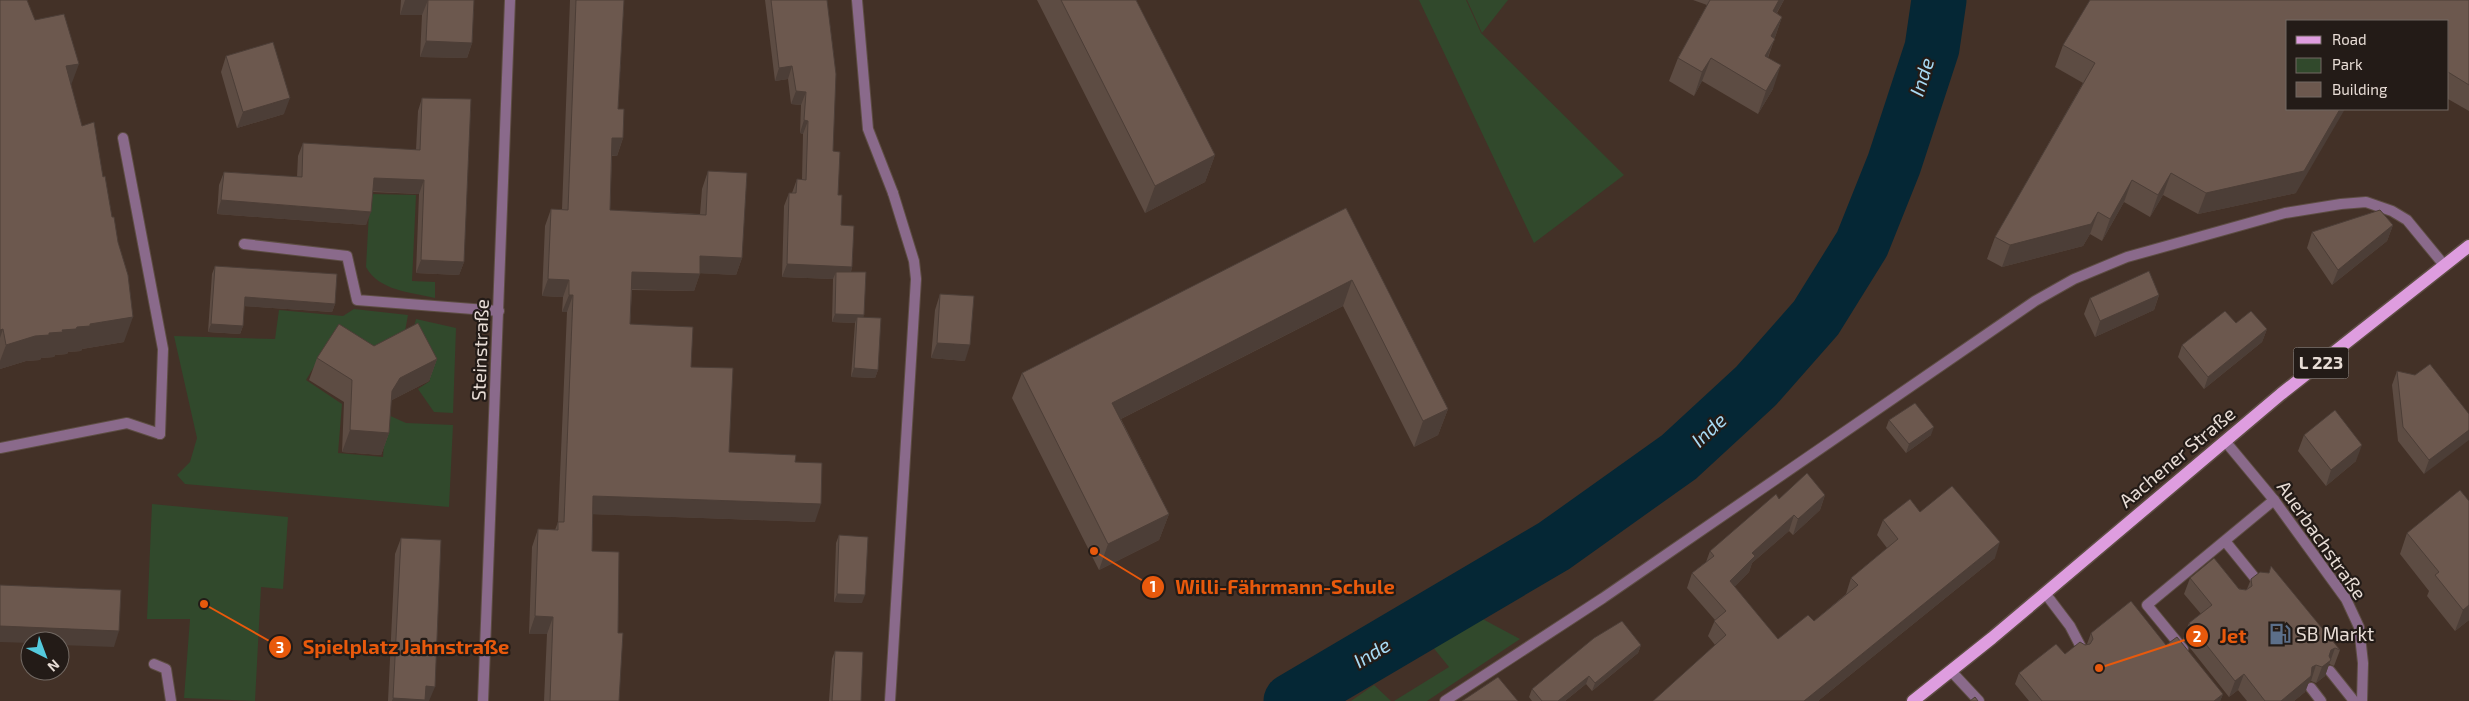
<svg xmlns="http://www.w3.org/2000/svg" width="2469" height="701" font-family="'Exo 2',sans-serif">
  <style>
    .green { fill: #31492c }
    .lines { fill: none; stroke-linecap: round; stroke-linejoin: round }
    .river { stroke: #052735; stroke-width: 55 }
    .lane-casing { stroke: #5d4d43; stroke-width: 12 }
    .street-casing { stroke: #5d4d43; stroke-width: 12 }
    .primary-casing { stroke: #5d4d43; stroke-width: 15 }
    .lane { stroke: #8a6a8b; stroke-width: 10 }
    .street { stroke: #8a6a8b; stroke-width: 10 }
    .primary { stroke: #de9ddf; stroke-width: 12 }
    .wall { fill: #5d4c43 }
    .shaded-wall { fill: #4c3e37 }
    .building { fill: #6c584e; stroke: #4c3e37 }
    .labels { text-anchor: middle; stroke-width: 4.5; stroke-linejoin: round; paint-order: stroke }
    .shield { fill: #231b17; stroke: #ada39d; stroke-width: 1 }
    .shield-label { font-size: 18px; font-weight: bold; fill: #e8ddd6 }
    .street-label { font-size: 19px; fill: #e8ddd6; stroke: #231b17 }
    .poi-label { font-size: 19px; fill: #e8ddd6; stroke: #231b17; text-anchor: start }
    .water-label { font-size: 20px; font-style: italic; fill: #a7daf4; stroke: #231b17 }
    .leader { fill: none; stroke: #e8590c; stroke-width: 2 }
    .callout-dot { fill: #e8590c; stroke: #231b17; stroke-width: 2 }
    .mark-label { font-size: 15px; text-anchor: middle; font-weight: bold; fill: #fff }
    .callout-label { font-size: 20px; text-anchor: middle; font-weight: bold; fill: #e8590c; stroke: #231b17; stroke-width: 4.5; stroke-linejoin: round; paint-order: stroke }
  </style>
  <rect width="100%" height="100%" fill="#433127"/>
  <!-- green -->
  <path class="green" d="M1419,0h47l15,33 143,142 -90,68z
    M1467,0h41l-26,33z
    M370,194l46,1 -4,86 23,1v16c-24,-6 -56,-7 -69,-31z
    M354,309l54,6 -5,27 -41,20 -33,-20 -23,38 36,24 -4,49 45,4 3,-43 20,9 47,2 -4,82 -264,-23 -8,-9 13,-13 7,-24 -23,-102 101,3 4,-29 64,6z
    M416,319l40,9 -3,85 -19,-1 -16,-23 12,-8 -20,-38z
    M152,504l136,13 -5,72 -22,-2 -6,114 -71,-3 6,-79h-43z
    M1477,616l43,23 -93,62h-33l55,-34 -17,-21z
    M1374,685l17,16h-40z"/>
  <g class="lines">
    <!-- river -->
    <path class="river" d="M1291,701l263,-155 125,-89 77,-71 60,-68 46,-74 32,-80 38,-116 7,-48"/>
    <!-- lane casing -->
    <g class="lane-casing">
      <path id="lane" d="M123,138l40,211 -3,85
        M244,244l103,12 10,44 142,11
        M2225,541l34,42
        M2045,593l25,33 12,23
        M2183,649l-36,-44 127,-105
        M1951,671l28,30
        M2330,671l24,30
        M2311,688l10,13
        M890,701l26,-422 -2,-18 -21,-68
        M1445,701l158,-103 432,-297 39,-22 53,-22 158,-44 56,-9 25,-2 26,9 15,9 37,45"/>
    </g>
    <!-- street casing -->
    <g class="street-casing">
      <path id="street" d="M857,0l11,129 25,64
        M2225,441l49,59 72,99 13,28 4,36 -1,38
        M0,448l127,-25 33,11
        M154,664l12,5 5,32
        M483,701l27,-701"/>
    </g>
    <!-- primary casing -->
    <g class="primary-casing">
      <path id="primary" d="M1913,701l79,-63 289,-244 188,-148"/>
    </g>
    <!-- lane -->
    <use href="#lane" class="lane"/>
    <!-- street -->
    <use href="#street" class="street"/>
    <!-- primary -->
    <use href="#primary" class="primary"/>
  </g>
  <!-- wall -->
  <path class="wall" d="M0,0l35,20 36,66 53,256 -42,7 -1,2 -13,1 -1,2 -12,1 -1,2 -13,1 -1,2 -14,1 -26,8z
    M401,0h73l-2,43 -5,15 -47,-1 2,-42h-22z
    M570,0h54l-6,109 5,29 -6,18h-5l-2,54 90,4 2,-25 6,-18 34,87 -6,17 -36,-2 -6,18 -62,-1 -2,34 61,43 38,85 66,10 20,60 -222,-8 -1,37 26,82 1,68h-75l3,-67h-18l3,-87 6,-18 17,1 3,-8 9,-210h-5l1,-15 -21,-1 3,-70 6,-17h11z
    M765,0h62l6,151 8,74 11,42 -1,5 27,98 -3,8 -24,-1 4,-54 -23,-1 1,-43 -51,-2 2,-71 5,-13h3l5,-14h5l1,-45 -3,-1 1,-28 -10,-1 -3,-25 -13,2z
    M1037,0h99l79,155 -10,27 -60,31z
    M1693,0h91l-7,13 5,4 -14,41 5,31 -15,25 -56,-33 -8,15 -25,-15 9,-23 29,-53z
    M2469,0v111l-21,-12v-78h-160l8,172 -98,21 -35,-19 -13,22 -26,-15 -22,39 -12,-7 -7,12 -81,21 -15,-8 8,-22 88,-154 -28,-16 8,-22z
    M226,56l58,58 -47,14 -16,-56z
    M422,98l42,164 -5,13 -43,-2 3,-79 -46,-2 -7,33 -149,-11 2,-29 5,-13 73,5 1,-21 5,-13 113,7 2,-39z
    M1346,208l102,201 -10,26 -24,12 -71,-141 -222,113 48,95 -10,26 -60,30 -87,-172 10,-25z
    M2393,225l-6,16 -55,44 -25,-37 5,-16z
    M215,266l120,38 -3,8 -88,-6 -1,20 -3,8 -32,-2 4,-58z
    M940,294l25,67 -34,-3 4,-48z
    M2159,295l-5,15 -59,27 -11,-23 6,-16z
    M2236,323l31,6 -5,13 -58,47 -26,-32 4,-12z
    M374,346l63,13 -8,22 -37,19 -1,1 -2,32 -8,22 -39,-3 2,-50 -35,-22 8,-22z
    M2397,371l72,43 -45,60 -26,-33 -6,-56z
    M1889,420l42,15 -25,18 -20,-25z
    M2304,435l52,26 -30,25 -28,-35z
    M1825,495l-5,15 -27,25 -4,-4 -37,32 -3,9 -15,15 44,52 36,-18 32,-27 5,-16 36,-30 -10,-13 6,-15 37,-8 75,46 -177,143 -103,-56 -7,-9 7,-16 -28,-32 5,-15 14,-11 4,-11z
    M2469,501v119l-14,11 -28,-35 2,-5 -29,-37 7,-21z
    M839,535l23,68 -28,-1 2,-59z
    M401,538l28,163h-41l7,-147z
    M2190,578l56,12 1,-1 4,-10 89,71 -6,16 -5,-2 -4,12 -9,7 -5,-2 -2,1 -4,10 -11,9h-47l-9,-11 -9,7 -46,-58 6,-16 12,-9 -17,-20z
    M2091,633l75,12 57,49 -3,7h-191l-14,-17 4,-11 68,-29z
    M1641,645l-3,8 -46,38 -6,-7 -21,17h-33l-3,-4 3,-8z
    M835,651l26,50h-32l3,-42z"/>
  <!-- shaded-wall -->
  <path class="shaded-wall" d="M405,0h23l-6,15h-22z
    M1779,0h5l-20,34 9,-23z
    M1782,17l-16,45 -10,17 15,-43z
    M426,41l46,2 -5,15 -47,-1z
    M1711,58l-9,23 -8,15 8,-24z
    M79,64l-9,24 -4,-22z
    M1781,65l-8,24 -15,25 8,-23z
    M792,66l-4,13 -13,2 4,-13z
    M796,91l10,1 -5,13 -10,-1z
    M290,98l-6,16 -47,14 6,-16z
    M2340,109h5l-49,84 -98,21 8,-21z
    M804,120l4,1 -5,13 -3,-1z
    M612,138h11l-6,18 -11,-1z
    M1215,155l-10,27 -60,31 10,-27z
    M2171,173l-8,22 -13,22 8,-22z
    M374,178l50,2 -5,14 -50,-3z
    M2132,180l-8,22 -22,39 8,-22z
    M221,200l150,12 -5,13 -149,-11z
    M2098,212l-8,22 -7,12 -81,21 8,-22z
    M2393,225l-6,16 -55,44 6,-15z
    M700,256l42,2 -6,17 -42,-2z
    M421,260l43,2 -5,13 -43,-2z
    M787,264l65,3 -4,13 -12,-8 -3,7 -51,-2z
    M632,272l68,2 -6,17 -68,-2z
    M548,279l21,1 -6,17 -21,-1z
    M1352,280l-9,26 -240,122 9,-25z
    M569,295h4l-6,17h-5z
    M2159,295l-5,15 -59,27 5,-16z
    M245,297l90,7 -3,8 -90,-6z
    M835,314l29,1 -3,9 -4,-7 -2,6 -23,-1z
    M133,317l-9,25 -42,7 -1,2 -13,1 -1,2 -12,1 -1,2 -13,1 -1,2 -14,1 -26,8v-8l6,-16 29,-9 55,-12z
    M211,324l32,2 -3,8 -32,-2z
    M3,329l-3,9v-8z
    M2267,329l-5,13 -58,47 4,-12z
    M937,343l33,2 -5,16 -34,-3z
    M437,359l-8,22 -37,19 -8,13 8,-22 8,-13z
    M854,368l24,2 -3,8 -24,-1z
    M1448,409l-10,26 -24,12 9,-26z
    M1934,427l-3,8 -25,18 3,-9z
    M350,430l39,3 -8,22 -39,-3z
    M2469,430v10l-45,34 5,-14z
    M2362,445l-6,16 -30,25 5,-16z
    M1825,495l-5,15 -27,25 5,-16z
    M593,496l228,8 -6,18 -229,-8z
    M1169,514l-10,26 -60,30 9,-26z
    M1794,515l-5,16 -37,32 -3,9 -24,25 5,-16 22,-28z
    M2000,542l-5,16 -177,143h-14z
    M837,594l28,1 -3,8 -28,-1z
    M2469,605v15l-14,11 8,-21z
    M535,616l18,1 -6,17h-18z
    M0,626l119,5 -5,16 -54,-2v-4h-30v2l-30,-1z
    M1641,645l-3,8 -46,38 3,-8z
    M2335,648l-10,28 -9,7 6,-16 9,-17z
    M2316,665l-5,16 -2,1 -4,10 -11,9h-13l31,-34z
    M2244,674l-6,16 -9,7 6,-16z
    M1589,676l-3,8 -21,17h-7z
    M426,686l9,1 -6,14h-37l1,-3z
    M2223,694l-3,7h-6z"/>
  <!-- building -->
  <path class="building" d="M0,0h27l8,20 29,-6 15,50 -13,2 16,60 12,-4 9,55 2,-1 7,41h2l4,25 10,33 5,42 -43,7v2l-13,1 -1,2 -14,1 1,2 -14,1v2l-14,1 -29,9 -3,-16 -3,1z
    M428,0h46l-2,43 -46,-2z
    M576,0h48l-6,109h6l-1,29h-11l-2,72 96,5 2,-44 39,2 -5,85 -42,-2v18l-68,-2 -2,52 63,3 -2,40 42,1 -4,84 67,3 -1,7 27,1 -1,41 -228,-8 -1,55 27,1 -1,81h5l-4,68h-69l3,-84 -18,-1 3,-87 20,1v-8h6l9,-227h-4v-15l-21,-1 3,-70 17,1z
    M771,0h56l9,74 -3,77 7,1 -2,43h4l-1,30 13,1 -2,41 -65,-3 2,-71h7l1,-14 9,1 2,-59 -4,-1 2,-28 -10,-1 -4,-25 -13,2z
    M1061,0h75l79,155 -60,31z
    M1710,0h69l-6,11 9,6 -11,19 4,3 -10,17 16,9 -15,26 -55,-33 -9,14 -24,-14z
    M2090,0h379v85l-21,-13v-51h-160v88h52l-36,62 -98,22 -35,-20 -13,22 -26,-15 -22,39 -12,-7 -7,12 -81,21 -15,-8 100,-174 -32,-18z
    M273,42l17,56 -47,14 -17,-56z
    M422,98l49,1 -7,163 -43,-2 3,-80 -50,-2 -3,34 -150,-12 3,-28 78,5 1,-34 117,7z
    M1346,208l102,201 -25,12 -71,-141 -240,123 57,111 -61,30 -86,-171z
    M2380,210l13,15 -55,45 -26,-38z
    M215,266l122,8 -2,30 -90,-7 -2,29 -32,-2z
    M2149,271l10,24 -59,26 -10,-23z
    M836,272h30l-2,43 -29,-1z
    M940,294l34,2 -4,49 -33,-2z
    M2225,311l11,12 15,-12 16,18 -59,48 -26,-32z
    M857,317l24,1 -3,52 -24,-2z
    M418,323l19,36 -37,19 -8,13 -3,42 -39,-3 2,-50 -35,-22 22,-34 35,22z
    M2430,364l39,50v16l-40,30 -26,-33 -6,-56 18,4z
    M1915,403l19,24 -25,17 -20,-24z
    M2335,410l27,35 -31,25 -27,-35z
    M1807,473l18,22 -27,24 -4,-4 -42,38 3,3 -25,25 48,58 30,-24 6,6 44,-36 -7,-7 47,-39 -15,-19 27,-21 10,13 32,-26 48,56 -196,159h-151l73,-66 -12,-14 12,-10 -34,-38 22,-17 -4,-5 66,-57 3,5z
    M2460,490l9,11v104l-6,5 -28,-35 4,-3 -32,-39z
    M839,535l29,2 -3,58 -28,-1z
    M401,538l40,2 -6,147 -9,-1 -1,14 -32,-2z
    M2214,558l25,31 7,1 6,-4 -1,-7 9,-7 9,1 2,-7 69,84 -5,-2 -4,2 -2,6 2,4 -9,7 -6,-2 -4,2 -1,9 -30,25h-16l-21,-27 -9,7 -46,-58 23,-18 -22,-27z
    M0,585l121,5 -2,41 -119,-5z
    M2131,601l35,44 11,-8 46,57 -9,7h-172l-23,-28 37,-29 9,10 15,-12 5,3 5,-1 3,-5 -2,-6z
    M1622,621l19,24 -46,38 -6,-7 -31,25h-16l-10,-12 62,-51z
    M835,651l28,1 -2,49h-29z
    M1498,677l20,24h-56z
    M1975,697l3,4h-8z"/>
  <!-- icons -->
  <defs>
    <g id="fuel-bare" transform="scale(1.725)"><path d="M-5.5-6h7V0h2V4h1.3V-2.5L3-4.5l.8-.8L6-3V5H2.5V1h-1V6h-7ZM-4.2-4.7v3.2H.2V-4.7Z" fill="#5c6f8a" stroke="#231b17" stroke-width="2.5" paint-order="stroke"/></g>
  </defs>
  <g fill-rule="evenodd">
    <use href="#fuel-bare" x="2280" y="634"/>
  </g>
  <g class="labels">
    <!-- shield labels -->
    <rect class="shield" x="2293.5" y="347.5" width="55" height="31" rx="4"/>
    <g class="shield-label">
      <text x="2321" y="369">L 223</text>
    </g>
    <!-- street labels -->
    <g class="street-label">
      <text transform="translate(480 350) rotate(-88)" y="7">Steinstraße</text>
      <text transform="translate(2177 457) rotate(-40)" y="7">Aachener Straße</text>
      <text transform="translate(2322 540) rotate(55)" y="7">Auerbachstraße</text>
    </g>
    <!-- poi labels -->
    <g class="poi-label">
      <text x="2296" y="641">SB Markt</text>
    </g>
    <!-- water labels -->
    <g class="water-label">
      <text transform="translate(1922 77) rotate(-72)" y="7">Inde</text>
      <text transform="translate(1709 430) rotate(-43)" y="7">Inde</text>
      <text transform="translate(1372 653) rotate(-31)" y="7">Inde</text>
    </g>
  </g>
  <!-- callouts -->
  <path class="leader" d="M1094 551L1153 587M2099 668L2197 636M204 604L280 647"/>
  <g class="callout-dot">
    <circle cx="1094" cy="551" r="5"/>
    <circle cx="2099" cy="668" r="5"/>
    <circle cx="204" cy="604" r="5"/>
    <circle cx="1153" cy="587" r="12"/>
    <circle cx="2197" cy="636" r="12"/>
    <circle cx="280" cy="647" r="12"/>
  </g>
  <g class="mark-label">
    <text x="1153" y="592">1</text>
    <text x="2197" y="642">2</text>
    <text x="280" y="653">3</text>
  </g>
  <g class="callout-label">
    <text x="1285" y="594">Willi-Fährmann-Schule</text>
    <text x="2233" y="643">Jet</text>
    <text x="406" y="654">Spielplatz Jahnstraße</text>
  </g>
  <!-- legend -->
  <rect x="2286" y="20" width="162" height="90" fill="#231b17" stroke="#726963"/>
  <rect x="2296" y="36" width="25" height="8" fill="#de9ddf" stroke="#726963"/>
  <text x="2332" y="45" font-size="15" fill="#e8ddd6">Road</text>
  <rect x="2296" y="58" width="25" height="15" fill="#31492c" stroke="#726963"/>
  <text x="2332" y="70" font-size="15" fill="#e8ddd6">Park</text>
  <rect x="2296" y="82" width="25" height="15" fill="#6c584e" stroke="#726963"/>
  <text x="2332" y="95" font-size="15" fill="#e8ddd6">Building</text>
  <!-- north arrow -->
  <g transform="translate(45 656) rotate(138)"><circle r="24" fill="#231b17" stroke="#726963"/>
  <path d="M0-4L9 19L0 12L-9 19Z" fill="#54cadd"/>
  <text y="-8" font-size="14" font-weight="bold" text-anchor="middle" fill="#e8ddd6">N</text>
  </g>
</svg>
